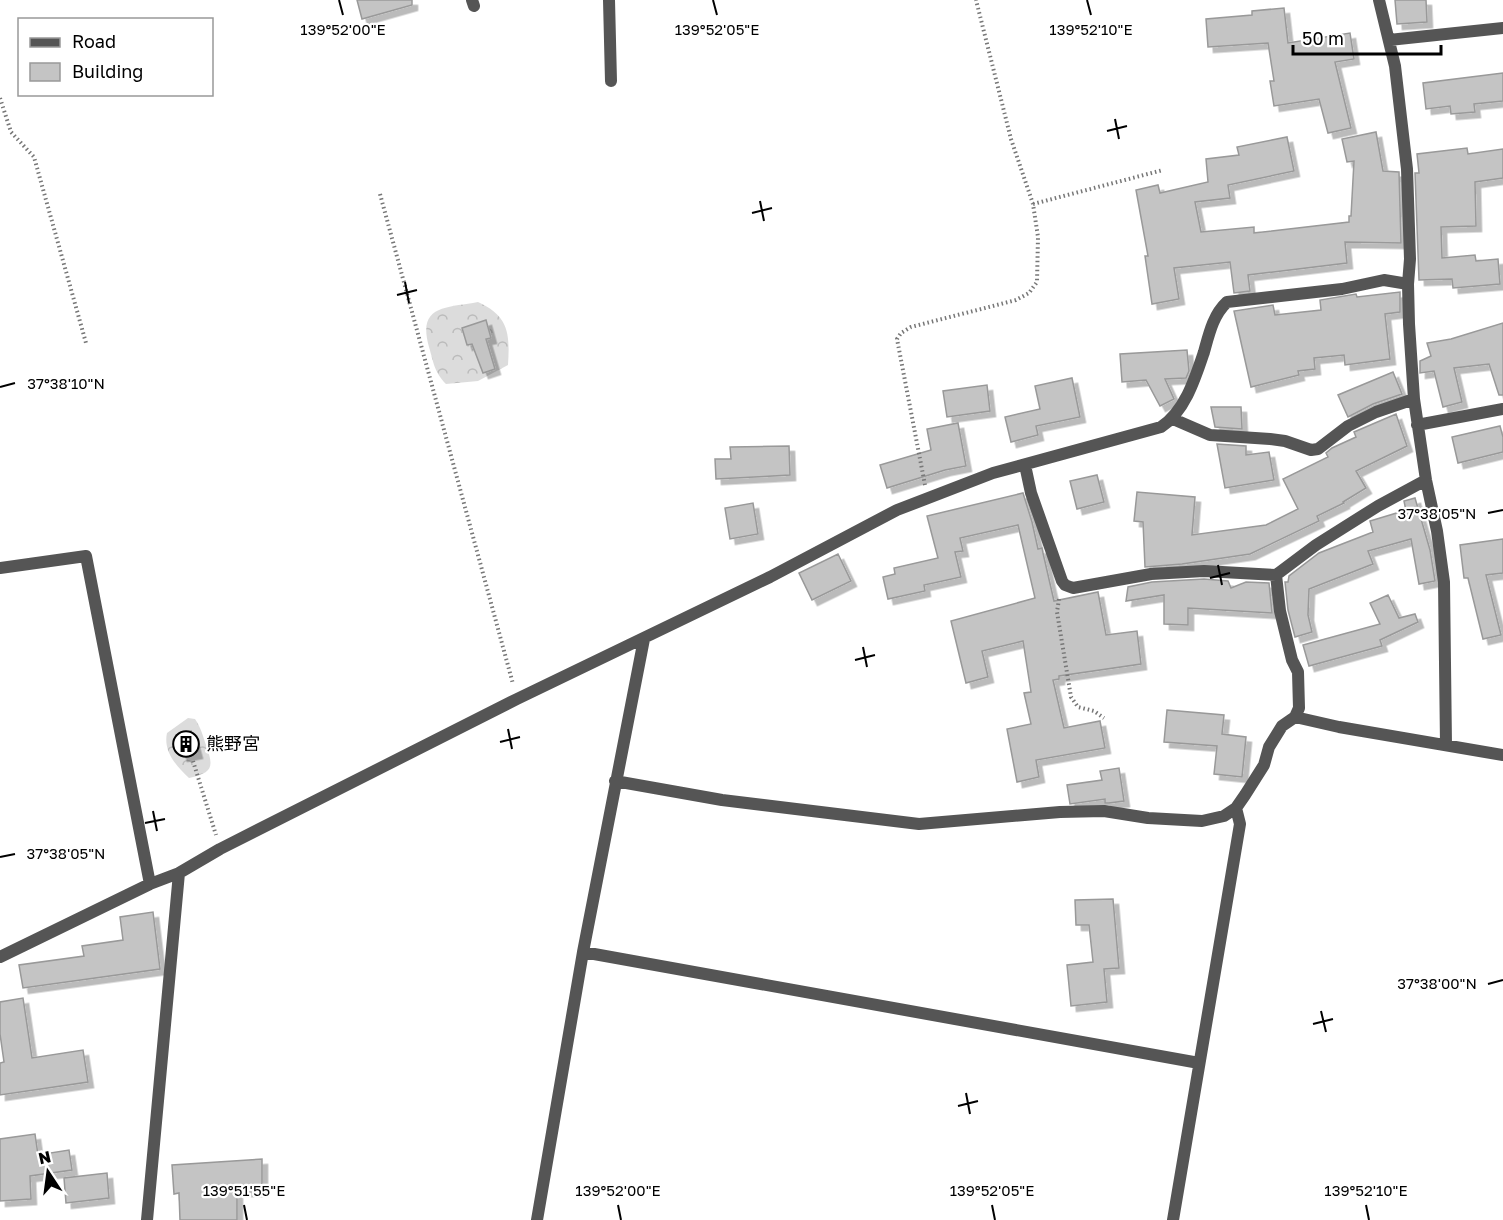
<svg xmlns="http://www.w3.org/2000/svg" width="1503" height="1220" font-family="'Golos Text','Noto Sans JP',sans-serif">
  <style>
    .forest { fill: url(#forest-crowns) }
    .building { fill: #c4c4c4; stroke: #999; stroke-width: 1.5; filter: url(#shadow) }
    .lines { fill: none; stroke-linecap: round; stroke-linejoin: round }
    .path { stroke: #777; stroke-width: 4; stroke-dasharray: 1.5 3; stroke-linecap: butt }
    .minor { stroke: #555; stroke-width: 12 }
    .ticks { fill: none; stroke: #000; stroke-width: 2 }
    .labels { text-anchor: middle; stroke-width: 4.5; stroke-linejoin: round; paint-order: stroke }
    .poi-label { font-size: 18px; fill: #000; stroke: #fff; text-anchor: start }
    .ticks-label { font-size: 15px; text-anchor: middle; fill: #000; stroke: #fff; stroke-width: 4.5; stroke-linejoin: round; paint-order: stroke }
  </style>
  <defs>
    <pattern id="forest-crowns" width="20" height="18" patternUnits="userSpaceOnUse" patternTransform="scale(1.5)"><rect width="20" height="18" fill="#dcdcdc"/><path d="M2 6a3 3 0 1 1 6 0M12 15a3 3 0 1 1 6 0" fill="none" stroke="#bbb"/></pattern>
    <filter id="shadow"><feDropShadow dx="5.5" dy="5.5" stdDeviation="0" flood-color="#0004"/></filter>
  </defs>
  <rect width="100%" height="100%" fill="#fff"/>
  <!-- forest -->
  <path class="forest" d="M478,302c31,14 32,32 30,63l-30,16 -32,3c-12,-13 -12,-20 -17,-37 -12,-42 17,-39 49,-45z
    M188,718l7,1c6,9 8,17 11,26 8,22 7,28 -17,33 -13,-12 -26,-27 -22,-45z"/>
  <!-- building -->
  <path class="building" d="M357,0h55v5l-50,14z
    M1395,0h31l1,22 -30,2z
    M1284,8l4,35 62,-10 4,26 -19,3 16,66 -23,5 -9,-34 -45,7 -4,-25h4l-6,-38 -60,4 -2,-28 46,-4v-4z
    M1503,73v28l-29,3 1,8 -24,2 -1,-8 -24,3 -3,-26z
    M1376,132l7,39 16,1 2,71 -56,-1 2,21 -99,12 2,16 -16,2 -4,-31 -56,6 5,31 -27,5 -7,-48h3l-12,-66 22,-5 2,8 48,-11 -2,-23 33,-4 -2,-8 50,-10 7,34 -66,14 2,13 -35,4 6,30 53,-5v6l95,-11v-6h2l3,-55 -7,1 -5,-23z
    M1467,148l1,6 35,-5v29l-28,4 1,44 -35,1 1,31 33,-3 1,6 22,-2 2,25 -47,4 -1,-9 -33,1 -4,-107h4l-2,-19z
    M1400,292v20l-15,2 5,45 -45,6 -1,-10 -30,3 1,11 -17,2 1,4 -48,12 -17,-76 39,-6 2,10 46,-5 -1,-10 36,-6 1,3z
    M486,320l5,18 -5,1 9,30 -12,4 -11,-29 -5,1 -5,-17z
    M1503,323v72h-4l-10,-31 -35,4 8,34 -19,5 -9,-36 -14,2v-12l11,-5 -4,-13 24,-4z
    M1187,350l2,21 -3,7 -21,1 9,20 -14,7 -14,-26 -24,2 -2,-28z
    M1393,372l9,22 -29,10 -25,13 -10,-22z
    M1072,378l8,39 -44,9 2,9 -27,7 -6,-25 35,-8 -5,-23z
    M987,385l3,26 -43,6 -4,-26z
    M1211,407h30l1,22 -27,-2z
    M1396,414l11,32 -51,25 10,17 -23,14 1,1 -27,13 2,5 -69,33 -68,10 -37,3 -2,-45 -9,-1 3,-29 58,5 -3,38 74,-10 32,-16 -15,-30 45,-22 -2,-4 6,-5 24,-11 -2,-5z
    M958,423l8,43 -21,4 -58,18 -7,-23 51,-15 -4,-21z
    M1500,426l3,11v15l-45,11 -6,-26z
    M1217,444l29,2v9l23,-3 5,28 -49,8z
    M789,446l1,29 -74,4 -1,-20h16l-1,-12z
    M1097,475l7,27 -27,7 -7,-28z
    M1023,493l9,29 6,27 4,-1 1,5 11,48 44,-9 8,43 31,-4 4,33 -82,12v3l-6,1 11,48 36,-7 5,27 -69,12 3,17 -22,5 -10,-53 24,-5 -7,-31 7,-1 -8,-51 -41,10 6,26 -22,6 -15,-62 84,-23 -17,-73 -58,13 3,13 -8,1 6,25 -37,8 1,6 -37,8 -5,-22 12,-3 -1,-6 44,-10 -11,-42z
    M1415,498l15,52 5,31 -16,3 -8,-45 -43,12 5,13 -64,25 -1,26 4,17 -17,5 -7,-27 -3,-28h3l1,-6 30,-23 54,-21 -3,-11 30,-9 2,5 5,-1 -3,-15z
    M753,503l5,31 -28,5 -5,-31z
    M1503,539v34l-17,2 15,60 -18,4 -15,-61h-4l-4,-33z
    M838,554l13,27 -39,19 -13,-27z
    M1204,579l24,2 3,7 15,-6 23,1 3,30 -84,-5v17l-24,-1v-29l-38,6 2,-14 24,-5z
    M1388,595l11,23 16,-4 3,8 -38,18 2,6 -73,20 -6,-21 77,-21 -10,-21z
    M1167,710l57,5 -2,19 24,3 -4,40 -28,-3 3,-28 -53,-4z
    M191,731l6,22 -15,3 -6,-21z
    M1119,768l5,33 -15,2h-4v-4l-35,5 -3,-19 35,-5 -2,-9z
    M1113,899l6,69 -15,1 3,33 -36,4 -4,-41 26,-3 -4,-37h-13l-1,-25z
    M153,912l7,57 -137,19 -4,-23 65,-9 -2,-10 41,-6 -3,-23z
    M23,998l9,60 51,-8 5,32 -88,13v-32l4,-1 -4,-28v-32z
    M35,1134l3,21 31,-5 3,20 -42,6 1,23 -31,2v-62z
    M262,1159v32h-25v29h-57l-1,-27 -5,1 -2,-29z
    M107,1173l2,25 -43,5 -2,-25z"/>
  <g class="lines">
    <!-- path -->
    <path class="path" d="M0,98l11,34 23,25 52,186
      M380,194l133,490
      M1033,204l130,-34
      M925,485l-28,-146 4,-6 10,-6 105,-27 13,-7 8,-11 1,-45 -5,-33 -22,-65 -35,-139
      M1059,599l-2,13 14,85 7,10 16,4 10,7
      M193,761l23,74"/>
    <!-- minor -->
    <path class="minor" d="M472,0l2,6
      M609,0l2,81
      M1379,0l16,66 12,103 3,90 -2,25 1,40 5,75 12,81 11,51 7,51 2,163
      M1389,40l114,-12
      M1173,419l37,16 60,4 15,2 26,9 7,-1 30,-23 28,-14 38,-13
      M1417,425l86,-16
      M1025,465l6,28 31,88 3,4 8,3 78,-14 53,-3 72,4 40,-30 62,-39 48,-26
      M0,568l86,-12 64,328
      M1295,717l44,10 164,28
      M615,781l107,19 197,24 141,-12 44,-1 44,7 54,3 22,-5 12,-8 9,-13 19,-30 5,-18 13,-21 13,-9 4,-9 -1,-36 -6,-12 -12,-49 -4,-36
      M583,952l616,111
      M0,957l150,-73 29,-11 41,-24 297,-150 253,-122 127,-67 96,-37 168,-46c24,-16 34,-48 43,-75 5,-18 9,-37 23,-50l115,-13 42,-9 24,4
      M147,1220l32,-347
      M537,1220l46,-268 61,-313
      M1173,1220l67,-396 -4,-16"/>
  </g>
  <!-- ticks -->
  <path class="ticks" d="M339,0l4,15M713,0l4,15M1087,0l4,15M1115,119l4,20M1107,131l20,-5M760,201l4,20M752,213l20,-5M405,282l4,21M397,295l20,-5M0,387l15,-4M1488,513l15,-3M1218,565l4,20M1210,578l20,-5M863,647l4,20M855,660l20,-5M508,729l4,20M500,742l20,-5M153,811l4,20M145,823l20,-4M0,857l15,-3M1488,984l15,-4M1321,1011l5,21M1313,1024l20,-5M966,1093l4,21M958,1106l20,-5M244,1205l3,15M618,1205l3,15M992,1205l3,15M1366,1205l3,15"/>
  <!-- icons -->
  <defs>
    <g id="building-ring" transform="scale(1.35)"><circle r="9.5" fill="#fff" stroke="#000" stroke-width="1.5"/><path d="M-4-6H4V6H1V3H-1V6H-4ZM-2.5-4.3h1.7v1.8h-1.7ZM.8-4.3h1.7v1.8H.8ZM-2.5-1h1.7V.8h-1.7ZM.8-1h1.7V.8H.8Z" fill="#000"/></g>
  </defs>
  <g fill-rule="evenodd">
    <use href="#building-ring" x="186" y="744"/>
  </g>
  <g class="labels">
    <!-- poi labels -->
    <g class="poi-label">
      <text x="206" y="750">熊野宮</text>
    </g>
  </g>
  <g class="ticks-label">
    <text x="343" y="35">139°52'00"E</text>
    <text x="717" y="35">139°52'05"E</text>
    <text x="1091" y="35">139°52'10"E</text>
    <text x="66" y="389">37°38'10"N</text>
    <text x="1437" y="519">37°38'05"N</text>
    <text x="66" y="859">37°38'05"N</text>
    <text x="1437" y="989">37°38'00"N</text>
    <text x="244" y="1196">139°51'55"E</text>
    <text x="618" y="1196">139°52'00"E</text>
    <text x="992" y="1196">139°52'05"E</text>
    <text x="1366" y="1196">139°52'10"E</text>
  </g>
  <!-- legend -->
  <rect x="18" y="18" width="195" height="78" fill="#ffffff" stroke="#999999" stroke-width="1.5"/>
  <rect x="30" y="38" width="30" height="9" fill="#555555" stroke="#999999" stroke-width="1.5"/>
  <text x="72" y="48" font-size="18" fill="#000000">Road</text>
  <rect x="30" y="63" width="30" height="18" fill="#c4c4c4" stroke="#999999" stroke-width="1.5"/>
  <text x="72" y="78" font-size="18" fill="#000000">Building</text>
  <!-- north arrow -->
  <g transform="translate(48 1172) rotate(347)" stroke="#ffffff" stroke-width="4.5" paint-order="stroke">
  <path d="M0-4.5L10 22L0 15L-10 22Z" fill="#000000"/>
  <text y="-9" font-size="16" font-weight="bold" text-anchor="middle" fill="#000000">N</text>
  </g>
  <!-- scale -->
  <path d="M1293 45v9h148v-9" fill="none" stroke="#000000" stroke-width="3"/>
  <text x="1302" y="45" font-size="18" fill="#000000" stroke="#ffffff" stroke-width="4.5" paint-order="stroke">50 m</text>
</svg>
